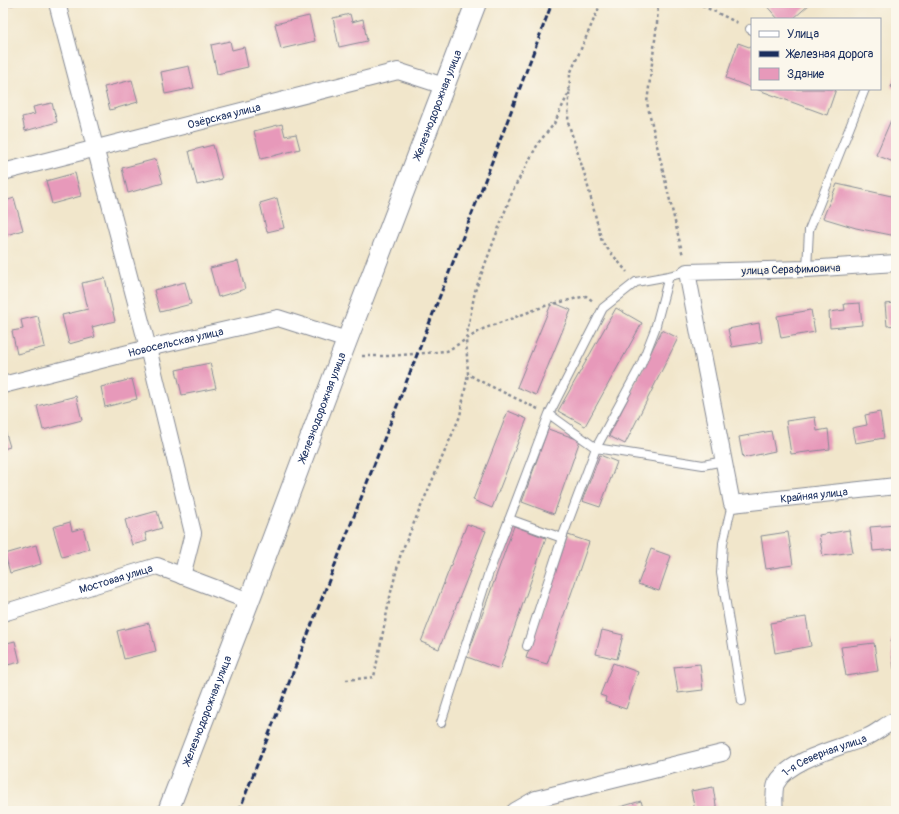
<svg xmlns="http://www.w3.org/2000/svg" width="899" height="814" font-family="Pangolin,sans-serif">
  <style>
    .building { fill: #e799ba }
    .lines { fill: none; stroke-linecap: round; stroke-linejoin: round }
    .service-casing { stroke: #868a94; stroke-width: 10 }
    .minor-casing { stroke: #868a94; stroke-width: 18 }
    .tertiary-casing { stroke: #868a94; stroke-width: 22 }
    .path { stroke: #868a94; stroke-width: 2.5; stroke-dasharray: 3 3; stroke-linecap: butt }
    .service { stroke: #fff; stroke-width: 8 }
    .minor { stroke: #fff; stroke-width: 16 }
    .tertiary { stroke: #fff; stroke-width: 20 }
    .rail { stroke: #1b2f5e; stroke-width: 3; stroke-dasharray: 6 3; stroke-linecap: butt }
    .labels { text-anchor: middle; stroke-width: 3; stroke-linejoin: round; paint-order: stroke }
    .street-label { font-size: 11px; fill: #1b2f5e; stroke: #fbf7ec }
  </style>
  <rect width="100%" height="100%" fill="#fbf7ec"/>
  <filter id="ink" filterUnits="userSpaceOnUse"><feTurbulence type="fractalNoise" baseFrequency=".025" numOctaves="2"/><feDisplacementMap in="SourceGraphic" scale="8" xChannelSelector="R" yChannelSelector="G"/><feConvolveMatrix kernelMatrix="1 2 1 2 8 2 1 2 1" color-interpolation-filters="sRGB"/></filter>
  <filter id="wash" filterUnits="userSpaceOnUse"><feTurbulence type="fractalNoise" baseFrequency=".012" numOctaves="4" result="noise"/><feDisplacementMap in="SourceGraphic" scale="16" xChannelSelector="R" yChannelSelector="G"/><feGaussianBlur stdDeviation="0.9" result="paint"/><feColorMatrix in="noise" values="0 0 0 0 0 0 0 0 0 0 0 0 0 0 0 0 0 1.4 0 .05"/><feComposite in="paint" operator="in"/></filter>
  <g filter="url(#wash)">
    <rect width="100%" height="100%" fill="#f1e6cb"/>
    <g id="blocks">
      <!-- building -->
      <path class="building" d="M3,3h13l1,1 -14,3z
        M764,3h47l-18,16h-15z
        M350,14l2,8 11,-3 4,22 -28,6 -6,-29z
        M309,16l6,25 -34,8 -6,-25z
        M230,41l2,9 12,-3 4,20 -31,7 -6,-29z
        M738,43l14,5v40l-26,-10z
        M189,66l5,22 -29,6 -4,-22z
        M896,74v15l-5,-2z
        M132,80l6,22 -28,8 -6,-23z
        M756,89h80l-9,26z
        M52,103l5,19 -32,9 -3,-14 13,-3 -2,-7z
        M891,120l5,2v41l-20,-8z
        M282,124l3,12 11,-2 4,15 -39,10 -7,-28z
        M213,145l9,34 -25,6 -8,-34z
        M156,159l7,24 -35,10 -6,-25z
        M75,173l6,23 -29,8 -6,-23z
        M837,184l59,13v39l-40,-8 -33,-10z
        M14,198l9,32 -20,6v-34z
        M277,198l7,30 -17,4 -7,-29z
        M238,261l7,28 -27,8 -8,-29z
        M105,278l10,43 -23,6 3,10 -26,7 -7,-29 26,-6 -6,-26z
        M185,282l6,22 -31,8 -6,-22z
        M552,302l19,8 -35,85 -19,-8z
        M860,303l2,22 -32,3 -1,-16 16,-2 -1,-6z
        M896,303v22l-9,1 -2,-22z
        M616,308l26,15 -57,103 -27,-15z
        M811,310l4,22 -34,6 -4,-22z
        M38,316l7,31 -28,7 -5,-23 11,-2 -2,-9z
        M759,323l3,19 -30,5 -4,-18z
        M662,330l16,8 -53,106 -16,-8z
        M210,363l6,25 -34,7 -6,-25z
        M132,379l5,20 -32,8 -4,-20z
        M76,396l6,24 -39,10 -6,-24z
        M508,411l19,8 -35,89 -19,-8z
        M880,412l4,26 -29,5 -3,-15 15,-3 -2,-10z
        M815,417l2,14 11,-2 2,20 -39,5 -5,-33z
        M3,424l7,23 -7,2z
        M548,429l32,11 -26,74 -32,-12z
        M771,431l4,20 -32,7 -4,-21z
        M600,455l17,7 -17,45 -18,-6z
        M157,511l5,17 -17,5 2,8 -15,4 -7,-25z
        M70,522l2,9 11,-3 6,21 -27,8 -9,-30z
        M467,524l19,7 -47,118 -18,-7z
        M896,525v24l-23,2 -3,-24z
        M514,526l32,12 -46,131 -33,-12z
        M849,530l4,22 -30,4 -4,-21z
        M788,532l5,33 -27,4 -5,-33z
        M568,535l21,7 -42,122 -21,-6z
        M36,545l5,19 -31,9 -5,-19z
        M651,549l20,7 -12,35 -21,-7z
        M806,617l5,29 -36,7 -5,-30z
        M149,623l7,28 -32,8 -7,-28z
        M602,630l21,5 -6,24 -21,-5z
        M896,639v29l-2,1 -3,-29z
        M15,641l5,21 -17,4v-22z
        M874,643l4,28 -32,5 -5,-29z
        M613,663l25,9 -12,37 -21,-7 1,-5 -6,-2z
        M700,664l3,26 -25,3 -4,-26z
        M713,787l4,24h-22l-4,-20z
        M641,801l3,10h-31v-2z"/>
    </g>
  </g>
  <g filter="url(#ink)">
    <use href="#blocks" fill-opacity="0" stroke="#868a94" stroke-width="1"/>
    <g class="lines">
      <!-- service casing -->
      <g class="service-casing">
        <path id="service" d="M750,29l2,1
          M807,269l2,-39 56,-141
          M549,414l47,34 107,17 21,-4
          M732,504l-9,39 -2,30 21,128
          M509,519l53,19 34,-90 45,-83 14,-36 14,-53
          M527,646l35,-108
          M441,723l47,-148 61,-161 54,-106 33,-26 33,-6 18,-4"/>
      </g>
      <!-- minor casing -->
      <g class="minor-casing">
        <g id="minor">
          <path d="M57,3l91,345 45,185 -11,43"/>
          <path id="s1" d="M3,172l395,-101 46,15"/>
          <path id="s2" d="M896,263l-89,6 -120,3 45,232 164,-18"/>
          <path id="s3" d="M3,385l145,-37 130,-30 69,22"/>
          <path id="s4" d="M3,613l154,-47 92,35"/>
          <path d="M515,811l21,-12 186,-46"/>
          <path id="s5" d="M775,811c-1,-6 -1,-22 1,-27 12,-25 67,-37 91,-47 10,-4 19,-13 29,-17"/>
        </g>
      </g>
      <!-- tertiary casing -->
      <g class="tertiary-casing">
        <g id="tertiary">
          <path id="s6" d="M168,811l81,-210 92,-245 135,-353"/>
        </g>
      </g>
      <!-- path -->
      <path class="path" d="M601,3l-31,71 -2,48 18,57 16,63 25,30
        M658,3l-1,21 -10,79 36,153
        M697,3l43,21
        M362,356h27l58,-5 36,-22 62,-23 41,-10 7,5
        M538,409l-58,-28 -12,-7 -2,-35 9,-48 38,-101 26,-48 15,-18 16,-34
        M346,680l28,-3 17,-85 10,-39 59,-137 8,-42"/>
      <!-- service -->
      <use href="#service" class="service"/>
      <!-- minor -->
      <use href="#minor" class="minor"/>
      <!-- tertiary -->
      <use href="#tertiary" class="tertiary"/>
      <!-- rail -->
      <path class="rail" d="M239,811l243,-623 70,-185"/>
    </g>
  </g>
  <g class="labels">
    <!-- street labels -->
    <g class="street-label">
      <text dy="4" stroke="none"><textPath href="#s6" startOffset="756">Железнодорожная улица</textPath></text>
      <text dy="4" stroke="none"><textPath href="#s1" startOffset="228">Озёрская улица</textPath></text>
      <text transform="translate(791 269) rotate(-2)" y="4">улица Серафимовича</text>
      <text dy="4" stroke="none"><textPath href="#s3" startOffset="178">Новосельская улица</textPath></text>
      <text dy="4" stroke="none"><textPath href="#s6" startOffset="432">Железнодорожная улица</textPath></text>
      <text dy="4" stroke="none"><textPath href="#s2" startOffset="528">Крайняя улица</textPath></text>
      <text dy="4" stroke="none"><textPath href="#s4" startOffset="118">Мостовая улица</textPath></text>
      <text dy="4" stroke="none"><textPath href="#s6" startOffset="108">Железнодорожная улица</textPath></text>
      <text dy="4" stroke="none"><textPath href="#s5" startOffset="85">1-я Северная улица</textPath></text>
    </g>
  </g>
  <!-- margin -->
  <rect width="899" height="814" fill="none" stroke="#fbf7ec" stroke-width="16"/>
  <!-- legend -->
  <rect x="751" y="18" width="130" height="72" fill="#fbf7ec" stroke="#a1a7b3"/>
  <rect x="759" y="31" width="20" height="6" fill="#ffffff" stroke="#a1a7b3"/>
  <text x="787" y="38" font-size="12" fill="#1b2f5e">Улица</text>
  <rect x="759" y="51" width="20" height="6" fill="#1b2f5e" stroke="#a1a7b3"/>
  <text x="787" y="58" font-size="12" fill="#1b2f5e">Железная дорога</text>
  <rect x="759" y="68" width="20" height="12" fill="#e799ba" stroke="#a1a7b3"/>
  <text x="787" y="78" font-size="12" fill="#1b2f5e">Здание</text>
</svg>
